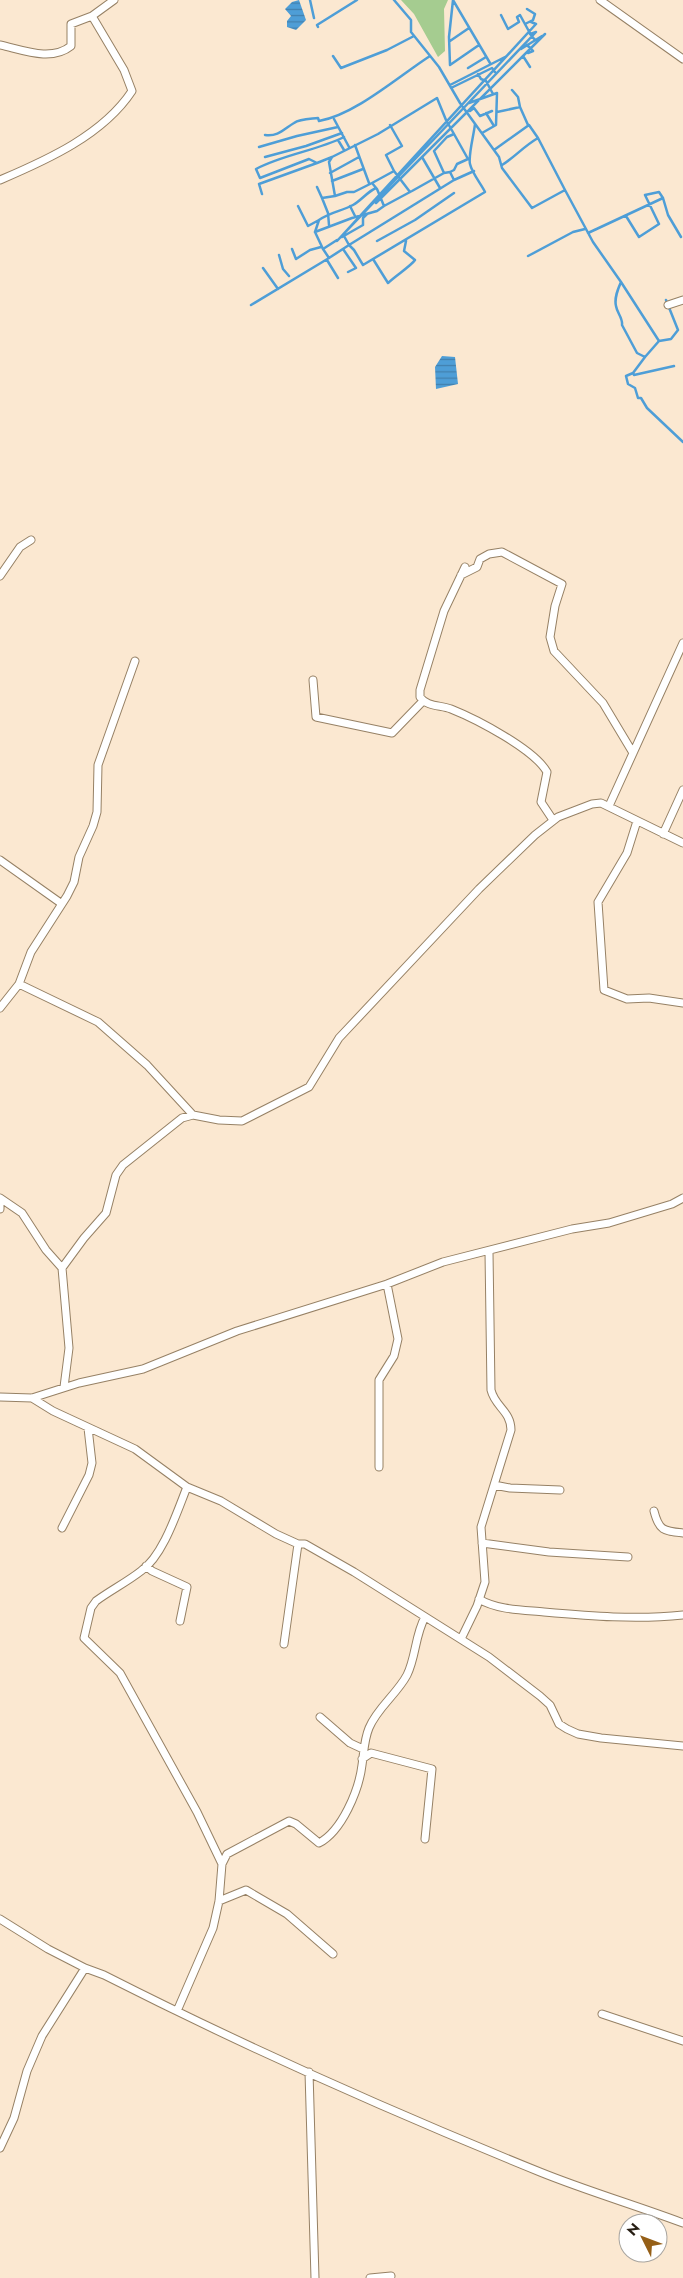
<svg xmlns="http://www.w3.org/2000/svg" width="683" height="2278" font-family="Jost,sans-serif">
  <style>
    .grass { fill: #a5cc90 }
    .water { fill: url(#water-rules) }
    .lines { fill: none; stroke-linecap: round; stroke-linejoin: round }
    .stream { stroke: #4e9ed7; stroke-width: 2.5 }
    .minor-casing { stroke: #968165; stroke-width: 9 }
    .minor { stroke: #fff; stroke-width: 7 }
  </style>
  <defs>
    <pattern id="water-rules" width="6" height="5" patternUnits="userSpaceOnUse" patternTransform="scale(1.25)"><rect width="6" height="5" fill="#4e9ed7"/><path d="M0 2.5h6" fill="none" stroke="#4180ad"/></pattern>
  </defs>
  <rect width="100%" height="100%" fill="#fbe8d1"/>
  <!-- grass -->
  <path class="grass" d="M401,0h47l-4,9 1,42 -7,6 -24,-43z"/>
  <!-- water -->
  <path class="water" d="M299,0l7,20 -10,10 -9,-3v-6l4,-5 -6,-7 7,-7z
    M442,356l13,1 3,27 -22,5 -1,-22z"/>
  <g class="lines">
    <!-- stream -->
    <path class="stream" d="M310,0l4,18
      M394,0l17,20v12l28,35 21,36 39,54 3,11 30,40 33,-18 28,52 28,40c-3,7 -7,16 -5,24 1,7 7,12 6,19l15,28 8,4 -12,16 -7,3 2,8 7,4 3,10h3l6,10 36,34
      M501,15l7,14 11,-7 -2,-5 3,-2 11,20 4,5
      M525,24l8,-4 2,-6 -8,-5
      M318,27l-1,-2 40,-25
      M530,34l6,-2 -199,209 199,-217 -5,-2
      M450,41l19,-13
      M479,45l-29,20 -1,-28 4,-37 37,63
      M527,45l6,6 -5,2
      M521,49l21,-13
      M333,56l8,12 46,-18 27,-14
      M523,56l7,11
      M468,68l18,-11
      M478,74l3,5 5,2 7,13
      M450,85l55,-28
      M451,88l41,-20 3,4
      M512,90l6,7 2,10
      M469,103l28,-10 -1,32 -14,8
      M470,111l4,-3 6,8 12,-5
      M497,112l23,-5 8,18
      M486,113l8,13
      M334,119l15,28
      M390,125l12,21 -16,9 8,16
      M265,135c13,2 19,-6 29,-12 6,-4 17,-4 24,-5l1,3c36,-6 80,-45 111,-65
      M338,140l6,10
      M355,145l14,38
      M259,147l38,-11 41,-9
      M494,150l35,-25 9,13
      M265,157l41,-11 36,-13
      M332,157l-15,6 -8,-4 -49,19 -4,-9c28,-15 60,-18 88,-32
      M422,157l18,31
      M502,165c13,-8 22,-19 36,-27l27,52
      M474,171l-20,9 -105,65 5,5 9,15 122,-73c-4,-8 -13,-19 -15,-28 -2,-8 4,-30 5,-40
      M450,172l-6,1 -10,-22 13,-14 7,-3 14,25 -11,5 -3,6 -4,2 4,8
      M330,173l29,-16
      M332,181l31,-12
      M372,183l-18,9h-7l-12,4 -6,-34 3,-5 46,-23 59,-36 9,22 8,14
      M317,187l5,11
      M376,188c-9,4 -14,12 -23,17 -11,6 -23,7 -34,15l-4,12 37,-14 25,-7 7,-5
      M410,192l-16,-21 -22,12 5,6 7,17 26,-14 2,-1 32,-18
      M262,194l-3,-10 58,-21
      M376,203l169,-169
      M298,206l10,20 11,-6
      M350,206l5,10
      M626,216l13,21 20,-13 -14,-29 14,-3 4,6
      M329,225l-1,-12 -6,-15 13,-2
      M315,232l8,17 14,-9
      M588,233l75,-35 5,17 13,22
      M342,237l21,-12v-7l4,-4
      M377,241l38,-21 39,-27
      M292,249l4,10 14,-9 11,-3
      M323,249l6,9 20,-13 -5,-9
      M343,249l13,19 -8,4
      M279,255l4,14 6,7
      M528,256l45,-24 12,-3
      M373,259l15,24c7,-7 23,-17 27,-23l-11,-9 2,-10
      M327,260l11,18
      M263,268l15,21
      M621,282l38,59 12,-2 7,-9 -12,-30
      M251,305l78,-47
      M645,357l14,-16
      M633,373l1,2 40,-9"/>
    <!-- minor casing -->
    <g class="minor-casing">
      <path id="minor" d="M600,0l83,59
        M0,45c23,5 51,17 71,1v-22l21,-8 22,-16
        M0,180c47,-20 103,-45 132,-89l-8,-21 -32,-54
        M668,305l15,-5
        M465,567l-21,44 -24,79v7c7,10 21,8 31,12 25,10 83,40 96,63l-6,30 12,18
        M461,575l16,-8 3,-8 9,-5 13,-2 60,32 -7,22 -5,31 4,14 49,52 30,50
        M0,576l20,-29 11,-7
        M313,680l3,37 76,16 31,-32
        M609,806l74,-163
        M637,821l-10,32 -29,49 6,88 23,9 22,-1 34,5
        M663,834l20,-44
        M0,860l62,44
        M19,984l79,38 49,43 46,50
        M0,1008l19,-24 12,-32 36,-56 7,-14 5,-25 14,-31 4,-14 1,-47 37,-104
        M0,1198l22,15 24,37 16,18 7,80 -5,39
        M0,1205v4
        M62,1268l22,-30 22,-25 10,-38 7,-10 59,-47 11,-3 26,5 23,1 67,-34 30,-49 140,-149 56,-54 23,-18 34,-13 9,-1 82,40
        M0,1397l32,1 47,-15 64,-14 94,-38 150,-47 56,-22 129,-33 37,-6 63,-19 11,-6
        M32,1398l21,13 82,38 52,38 34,14 55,33 22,10h7l49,28 135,85 51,39 10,9 9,19 8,5 11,5 23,4 82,8
        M379,1467v-87l15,-24 4,-17 -11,-55
        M494,1485l16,3 50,2
        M187,1487c-10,25 -24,69 -46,84 -14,11 -30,19 -45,30l-5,7 -7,30 36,35 77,139 25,52 5,-10 62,-33 7,3 23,19c23,-12 40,-53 43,-78 2,-13 2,-25 7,-37 8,-20 28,-34 38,-53 9,-18 8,-40 18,-58
        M654,1511c5,20 10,20 29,22
        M62,1528l27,-53 3,-12 -4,-35
        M482,1543l67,9 79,5
        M146,1566l6,5 35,16 -7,34
        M479,1599c18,11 44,11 65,13 46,4 92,8 139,3
        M461,1639l16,-33 8,-24 -4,-55 30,-97c0,-19 -16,-23 -20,-40l-2,-138
        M284,1644l14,-100
        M320,1717l30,26 13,6
        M362,1759l9,-6 61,16 -7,70
        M219,1901l27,-11 41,24 46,40
        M0,1919l48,30 37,19 19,7c142,72 288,137 436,197 47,19 95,33 143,51
        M177,2011l36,-83 6,-27 3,-37
        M602,2014l81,27
        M309,2072l6,206
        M0,2148l14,-30 13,-47 15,-35 43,-68
        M370,2278l21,-2"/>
    </g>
    <!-- minor -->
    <use href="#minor" class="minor"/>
  </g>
  <!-- north arrow -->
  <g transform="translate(643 2238) rotate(312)"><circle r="24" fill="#ffffff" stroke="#a8a5a0"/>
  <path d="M0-4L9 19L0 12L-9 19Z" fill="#955f17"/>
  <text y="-8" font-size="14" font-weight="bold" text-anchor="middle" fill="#261d12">N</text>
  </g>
</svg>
